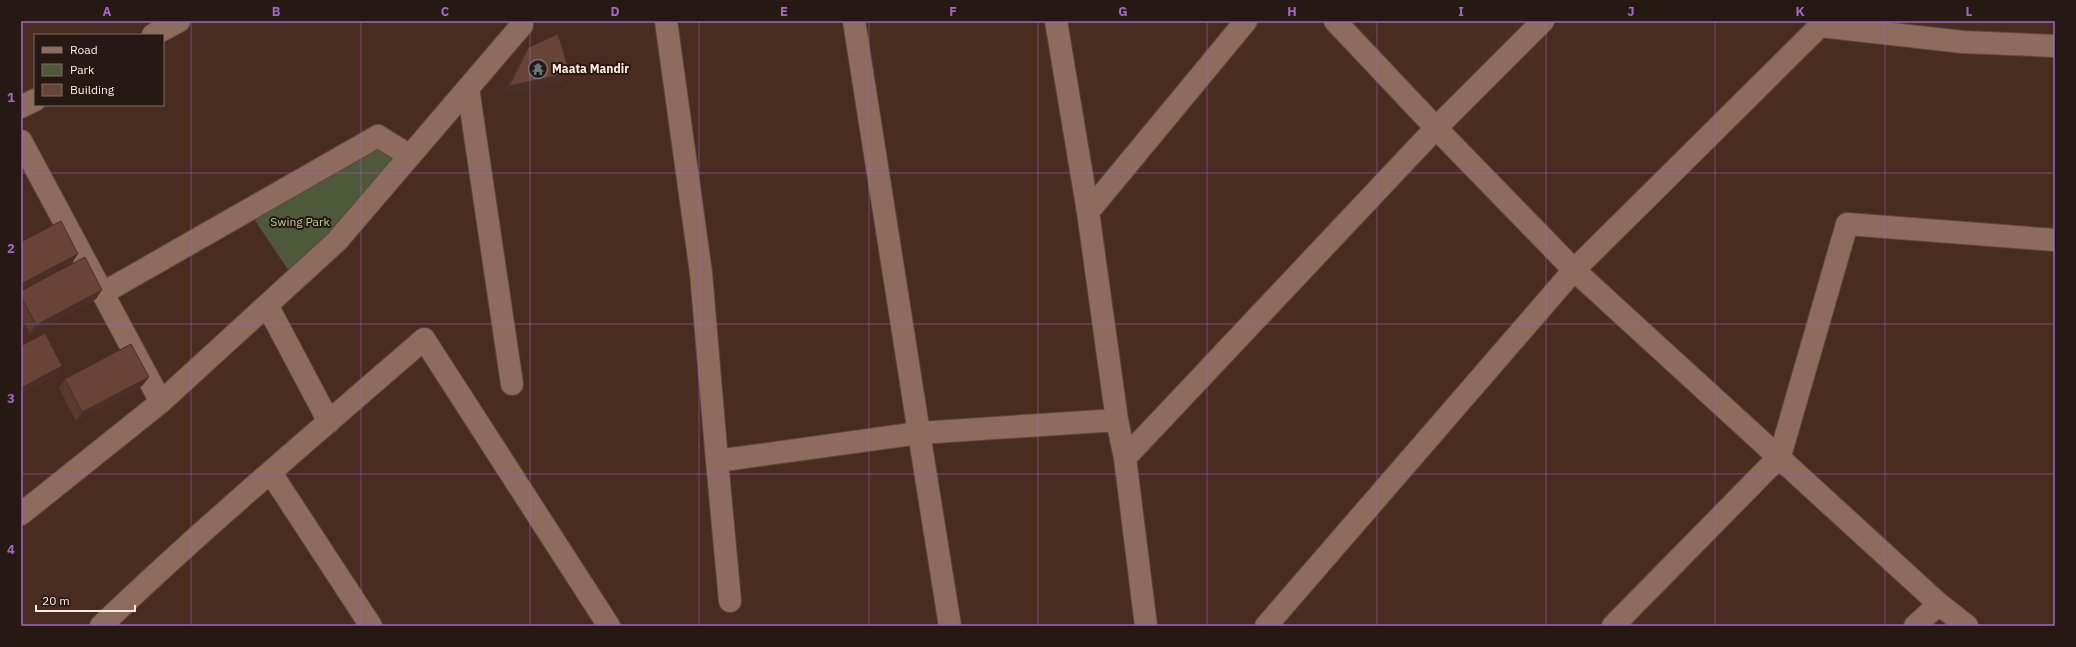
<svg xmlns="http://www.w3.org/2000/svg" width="2076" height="647" font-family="'IBM Plex Sans',sans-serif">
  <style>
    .green { fill: #4e593a }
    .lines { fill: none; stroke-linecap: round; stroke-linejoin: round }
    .minor-casing { stroke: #60483d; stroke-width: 24 }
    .minor { stroke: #8d6c5e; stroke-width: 22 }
    .wall { fill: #593a2e }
    .shaded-wall { fill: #483026 }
    .building { fill: #674436; stroke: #483026 }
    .grid { fill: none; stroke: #a365ca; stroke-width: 1; stroke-opacity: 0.55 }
    .labels { text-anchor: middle; stroke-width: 4; stroke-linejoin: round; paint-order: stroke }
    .poi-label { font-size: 12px; font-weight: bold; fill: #ffebe3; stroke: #261913; text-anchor: start }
    .park-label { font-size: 12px; fill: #b9cf93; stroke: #261913 }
    .neatline { fill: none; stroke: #a365ca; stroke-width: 1.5 }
    .grid-label { font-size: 13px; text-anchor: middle; font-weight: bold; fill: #a365ca }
  </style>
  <rect width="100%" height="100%" fill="#492c20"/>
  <!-- green -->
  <path class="green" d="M378,136l32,20 -115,124 -47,-70z"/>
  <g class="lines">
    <!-- minor casing -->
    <g class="minor-casing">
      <path id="minor" d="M666,21l35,252 16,188 202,-28 31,193
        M854,21l65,412 198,-13
        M1056,21l32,191 158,-191
        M1335,21l101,107 138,142 365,334 28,22
        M1820,26l143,16 92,4
        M153,35l26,-14
        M468,88l44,296
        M21,107l14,-7
        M21,141l140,261
        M1088,212l29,208 8,38 21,168
        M103,293l275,-157 32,20
        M267,305l62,117
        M1125,458l311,-330 107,-107
        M717,461l13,140
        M271,473l100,153
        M21,514l140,-112 176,-161 185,-216
        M101,626c104,-100 215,-193 323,-287l185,287
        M1266,626l308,-356 251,-249
        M1613,626l167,-170 67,-232 208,16
        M1915,626l24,-22"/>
    </g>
    <!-- minor -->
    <use href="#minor" class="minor"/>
  </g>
  <!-- wall -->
  <path class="wall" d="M529,47l35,35 -61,13 20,-39z
    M21,291l75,8 -66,35 -9,-17z
    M149,377l-7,9 -66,35 -17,-33 6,-9z"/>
  <!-- shaded-wall -->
  <path class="shaded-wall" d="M570,73l-6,9 -61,13 6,-9z
    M78,254l-6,9 -51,26v-5z
    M102,290l-6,9 -66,35 6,-9z
    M62,366l-6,9 -35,19v-6z
    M149,377l-7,9 -66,35 6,-9z"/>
  <!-- building -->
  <path class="building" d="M558,34l12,39 -61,13 20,-39z
    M61,221l17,33 -57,30v-42z
    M85,257l17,33 -66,35 -15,-29v-5z
    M45,333l17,33 -41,22v-42z
    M131,344l18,33 -67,35 -17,-33z"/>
  <!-- grid -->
  <path class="grid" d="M191,21v605M361,21v605M530,21v605M699,21v605M869,21v605M1038,21v605M1207,21v605M1377,21v605M1546,21v605M1715,21v605M1885,21v605M21,173h2034M21,324h2034M21,474h2034"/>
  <!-- icons -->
  <defs>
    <g id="temple-ring" transform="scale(1)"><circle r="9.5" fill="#261913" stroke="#6b7280" stroke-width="1.5"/><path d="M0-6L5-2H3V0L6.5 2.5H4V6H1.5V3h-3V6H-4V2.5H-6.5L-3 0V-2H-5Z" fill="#6b7280"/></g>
  </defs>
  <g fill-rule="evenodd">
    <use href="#temple-ring" x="538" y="69"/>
  </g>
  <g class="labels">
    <!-- poi labels -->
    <g class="poi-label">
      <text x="552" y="73">Maata Mandir</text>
    </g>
    <!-- park labels -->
    <g class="park-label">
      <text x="300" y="226">Swing Park</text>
    </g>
  </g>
  <!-- border -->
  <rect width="2076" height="647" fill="none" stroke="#261913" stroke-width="44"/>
  <!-- legend -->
  <rect x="34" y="34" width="130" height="72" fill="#261913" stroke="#7d6d66"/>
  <rect x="42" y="47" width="20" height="6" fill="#8d6c5e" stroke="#7d6d66"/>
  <text x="70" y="54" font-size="12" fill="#ffebe3">Road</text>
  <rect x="42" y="64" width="20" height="12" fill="#4e593a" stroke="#7d6d66"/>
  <text x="70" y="74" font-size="12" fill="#ffebe3">Park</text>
  <rect x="42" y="84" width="20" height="12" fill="#674436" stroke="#7d6d66"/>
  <text x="70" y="94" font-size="12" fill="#ffebe3">Building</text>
  <!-- scale -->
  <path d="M36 605v6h99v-6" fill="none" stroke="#ffebe3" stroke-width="2"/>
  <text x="42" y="605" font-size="12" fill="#ffebe3" stroke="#261913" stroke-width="3" paint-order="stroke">20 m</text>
  <rect x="22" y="22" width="2032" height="603" class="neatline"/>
  <g class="grid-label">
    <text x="107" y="16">A</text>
    <text x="276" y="16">B</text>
    <text x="445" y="16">C</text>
    <text x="615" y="16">D</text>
    <text x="784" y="16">E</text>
    <text x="953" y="16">F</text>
    <text x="1123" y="16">G</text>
    <text x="1292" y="16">H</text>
    <text x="1461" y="16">I</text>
    <text x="1631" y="16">J</text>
    <text x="1800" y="16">K</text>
    <text x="1969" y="16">L</text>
    <text x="11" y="102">1</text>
    <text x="11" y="253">2</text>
    <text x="11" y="403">3</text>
    <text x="11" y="554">4</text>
  </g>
</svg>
